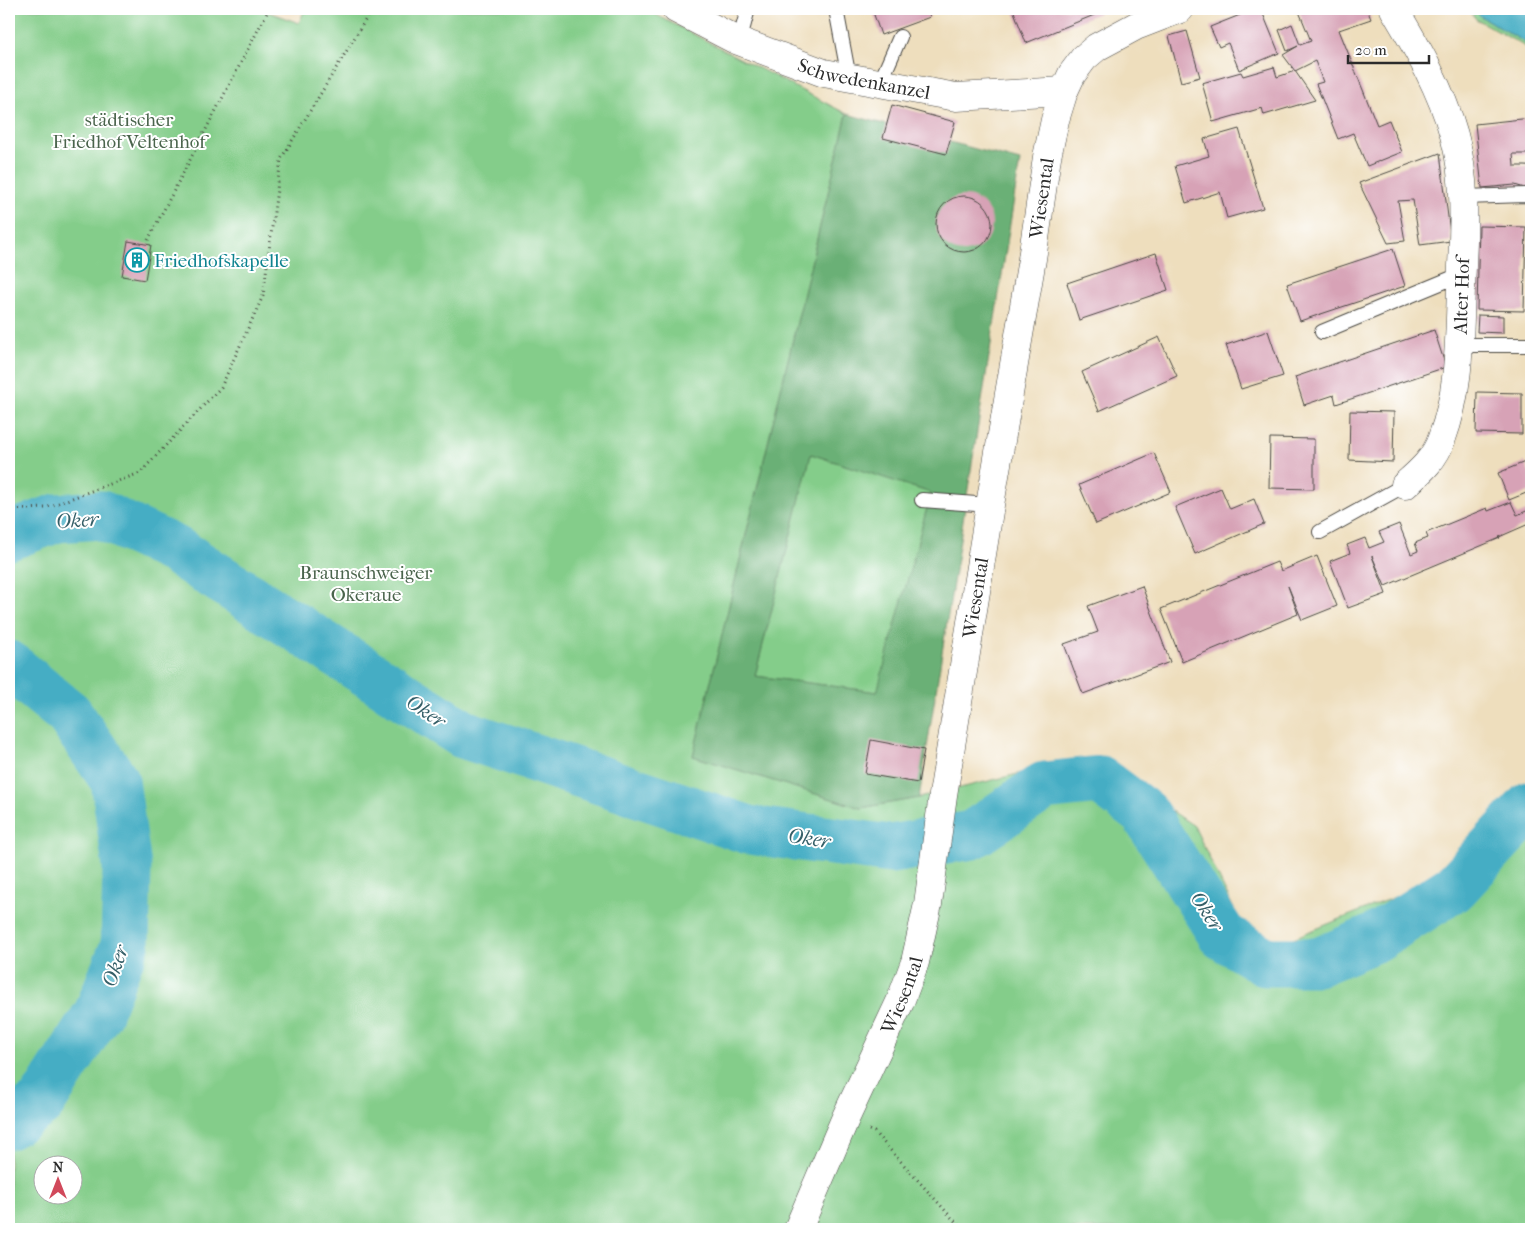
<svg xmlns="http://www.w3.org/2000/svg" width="1540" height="1238" font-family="'IM FELL French Canon',serif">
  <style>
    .green { fill: #84cd8a; stroke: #587c5a; fill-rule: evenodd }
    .forest { fill: #6bb076; stroke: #4b6e50; fill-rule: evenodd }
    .water { fill: #44adc4; stroke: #386c78 }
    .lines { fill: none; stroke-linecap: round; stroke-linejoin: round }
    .river { stroke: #44adc4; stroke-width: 49 }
    .building { fill: #d7a2b6 }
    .service-casing { stroke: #484641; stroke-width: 16 }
    .minor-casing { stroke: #484641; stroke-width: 29 }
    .tertiary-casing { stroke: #484641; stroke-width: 29 }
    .path { stroke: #484641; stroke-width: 3; stroke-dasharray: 1 4; stroke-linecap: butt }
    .service { stroke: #fff; stroke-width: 14 }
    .minor { stroke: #fff; stroke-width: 28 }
    .tertiary { stroke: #fff; stroke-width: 28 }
    .labels { text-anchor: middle; stroke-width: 4; stroke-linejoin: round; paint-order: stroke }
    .street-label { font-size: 19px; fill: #2b2b2b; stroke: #fff }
    .park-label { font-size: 19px; fill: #4a644c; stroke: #fff }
    .culture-label { font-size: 19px; fill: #0d838f; stroke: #fff; text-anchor: start }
    .water-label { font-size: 20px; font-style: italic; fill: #355f68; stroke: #fff }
  </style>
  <rect width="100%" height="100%" fill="#fff"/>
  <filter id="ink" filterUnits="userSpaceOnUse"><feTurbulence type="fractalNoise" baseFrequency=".02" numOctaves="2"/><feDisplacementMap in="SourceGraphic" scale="10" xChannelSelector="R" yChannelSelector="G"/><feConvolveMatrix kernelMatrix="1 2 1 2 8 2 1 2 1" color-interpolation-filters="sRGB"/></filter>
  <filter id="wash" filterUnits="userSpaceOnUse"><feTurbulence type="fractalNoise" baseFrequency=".0096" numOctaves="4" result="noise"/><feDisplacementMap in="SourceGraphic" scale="20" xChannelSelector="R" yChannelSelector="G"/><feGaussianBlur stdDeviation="1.12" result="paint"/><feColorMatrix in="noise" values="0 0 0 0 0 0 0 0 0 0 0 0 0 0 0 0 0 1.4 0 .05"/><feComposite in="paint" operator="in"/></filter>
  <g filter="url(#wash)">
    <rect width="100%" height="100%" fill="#eedebd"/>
    <!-- green -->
    <path class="green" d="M9,9h251l39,14 6,-14h340l202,105 -154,642 168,52 58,-10 111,-27 76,-5 88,60 49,102 33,17 151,-61 104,-98v443h-1522zM42,1166h30v30h-30z
      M1468,9h63v41l-55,-31z
      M811,454l120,39 -53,199 -123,-16z"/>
    <!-- forest -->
    <path class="forest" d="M847,114l173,47 -101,637 -58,10 -168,-52zM811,454l120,39 -54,199 -122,-16z"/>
    <!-- water -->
    <path class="water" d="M1473,9h52l6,3v34l-51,-30z"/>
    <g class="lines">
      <!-- river -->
      <path class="river" d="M9,536l48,-18 44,-3 74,35 288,184 286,96 142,19 81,-14 72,-49 56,-6 44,33 79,123 43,26h52l57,-24 80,-51 76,-82
        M9,665l60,49 46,67 12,86 -2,78 -27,68 -57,90 -32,22"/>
    </g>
    <g id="blocks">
      <!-- building -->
      <path class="building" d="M872,9h55l3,8 -49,18z
        M1013,9h84l2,4 -73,30z
        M1255,9h6l18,44 -40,17 -11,-27 -9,4 -9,-20z
        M1298,9h47v2l6,-2h16l4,10 -32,11 38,95 12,-5 13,32 -35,14 -14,-33 -15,6 -22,-55 7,-2 -8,-21 -20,10 -12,-16 15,-9 -11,5 -8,-21 13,-6 8,21 11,-4z
        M1187,31l13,46 -19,5 -12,-46z
        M1274,67l3,10 18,-6 20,29 -51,15 -2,-7 -49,14 -11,-39 39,-11 2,4z
        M892,105l63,17 -9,32 -63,-16z
        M1531,118v36h-18l1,12h12l5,1v23l-16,-5 -33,3 -7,-64z
        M1239,129l24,79 -36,10 -7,-26 -34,11 -11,-37 34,-10 -5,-17z
        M1440,153l11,88 -31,4 -7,-45 -15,1 7,40 -17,2 -29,-60z
        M936 224a28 28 0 1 1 56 0a28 28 0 1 1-56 0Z
        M1479,226l47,1 -2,84 -47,-1z
        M128,241l23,4 -6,35 -23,-4z
        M1393,249l12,37 -105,35 -13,-37z
        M1156,253l12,37 -89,30 -12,-37z
        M1478,315l25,1v17l-26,-1z
        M1434,330l12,37 -110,37 -2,-9 -30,10 -9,-28z
        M1268,331l15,45 -42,13 -15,-44z
        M1159,337l18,39 -78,35 -17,-39z
        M1477,392l45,1v41l-46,-1z
        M1350,411l44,1 -1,50 -44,-2z
        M1270,438l44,1v50l-45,-1z
        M1154,453l17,39 -75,32 -17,-39z
        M1525,462l6,16v13l-22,9 -11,-27z
        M1221,488l9,21 24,-10 10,25 -69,30 -20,-47z
        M1511,502l6,13 14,-6v14l-32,14 1,1 -115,48 -13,-30 14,38 -38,14 -18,-47 20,-8 -3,-8 18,-7 4,10 15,-6 -5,-10 20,-8 12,30 7,-3 -3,-8 13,-5 -2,-5 61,-25 1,3z
        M1317,556l20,50 -35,14 -14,-34 10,28 -116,48 -21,-53 116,-47 4,9z
        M1142,586l28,76 -87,32 -19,-50 34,-12 -10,-26z
        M871,740l53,10 -6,33 -53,-9z"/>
    </g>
  </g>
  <g filter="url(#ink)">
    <use href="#blocks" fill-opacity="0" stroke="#484641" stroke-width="1"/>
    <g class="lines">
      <!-- service casing -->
      <g class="service-casing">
        <path id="service" d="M836,9l13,69
          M739,42l9,-33
          M880,83l20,-46
          M1464,197l62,-2 5,2
          M1322,332l140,-58
          M1459,345h72
          M922,500l68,5
          M1320,532l85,-47"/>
      </g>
      <!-- minor casing -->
      <g class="minor-casing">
        <g id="minor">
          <path id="s1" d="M676,9l60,31 88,33 132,24 108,-6"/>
          <path d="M1394,9c24,40 47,80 60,126 14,50 9,102 7,154 -2,50 -1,101 -19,149 -7,21 -21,33 -37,47"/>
        </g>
      </g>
      <!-- tertiary casing -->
      <g class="tertiary-casing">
        <g id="tertiary">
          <path id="s2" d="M798,1229l48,-112 54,-115 15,-40 13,-58 15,-109 47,-290 42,-246 15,-102 8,-37 9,-29 8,-17 12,-16 13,-11 39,-21 44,-17"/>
        </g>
      </g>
      <!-- path -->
      <path class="path" d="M148,240l121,-231
        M9,510l36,-2 95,-35 81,-86 42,-91 18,-137 91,-150
        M869,1130l5,2 88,97"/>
      <!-- service -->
      <use href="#service" class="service"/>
      <!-- minor -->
      <use href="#minor" class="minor"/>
      <!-- tertiary -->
      <use href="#tertiary" class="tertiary"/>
    </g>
  </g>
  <!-- icons -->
  <defs>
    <g id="building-ring" transform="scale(1.25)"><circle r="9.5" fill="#fff" stroke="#0f9aa8" stroke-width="1.5"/><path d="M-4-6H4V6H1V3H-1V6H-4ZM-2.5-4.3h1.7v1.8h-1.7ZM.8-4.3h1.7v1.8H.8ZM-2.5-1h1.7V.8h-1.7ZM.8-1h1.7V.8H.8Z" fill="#0f9aa8"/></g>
  </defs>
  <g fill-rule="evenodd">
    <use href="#building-ring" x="137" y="260"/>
  </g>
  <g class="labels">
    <!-- street labels -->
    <g class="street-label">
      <text dy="7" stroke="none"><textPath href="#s1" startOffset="202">Schwedenkanzel</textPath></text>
      <text dy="7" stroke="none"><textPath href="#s2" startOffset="1066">Wiesental</textPath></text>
      <text transform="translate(1461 296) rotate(-88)" y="7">Alter Hof</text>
      <text dy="7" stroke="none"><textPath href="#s2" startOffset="661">Wiesental</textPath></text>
      <text dy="7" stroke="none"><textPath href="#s2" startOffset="256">Wiesental</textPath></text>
    </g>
    <!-- park labels -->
    <g class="park-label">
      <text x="129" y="126">städtischer<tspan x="129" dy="22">Friedhof Veltenhof</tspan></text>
      <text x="366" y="579">Braunschweiger<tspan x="366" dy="22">Okeraue</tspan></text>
    </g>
    <!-- culture labels -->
    <g class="culture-label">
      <text x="154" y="267">Friedhofskapelle</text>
    </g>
    <!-- water labels -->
    <g class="water-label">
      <text transform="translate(77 520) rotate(-4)" y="7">Oker</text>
      <text transform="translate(426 711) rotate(33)" y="7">Oker</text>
      <text transform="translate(809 838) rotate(8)" y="7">Oker</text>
      <text transform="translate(1207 911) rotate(56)" y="7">Oker</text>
      <text transform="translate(115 966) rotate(-72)" y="7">Oker</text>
    </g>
  </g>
  <!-- margin -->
  <rect width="1540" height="1238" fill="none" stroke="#fff" stroke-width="30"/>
  <!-- north arrow -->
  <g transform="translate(58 1180)"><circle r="24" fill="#ffffff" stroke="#aaaaaa"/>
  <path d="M0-4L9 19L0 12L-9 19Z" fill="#d1495b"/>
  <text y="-8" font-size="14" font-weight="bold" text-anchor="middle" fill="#2b2b2b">N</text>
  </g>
  <!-- scale -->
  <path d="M1348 55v8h81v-8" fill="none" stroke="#2b2b2b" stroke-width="2.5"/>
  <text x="1355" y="55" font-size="15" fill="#2b2b2b" stroke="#ffffff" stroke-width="4" paint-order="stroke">20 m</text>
</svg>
